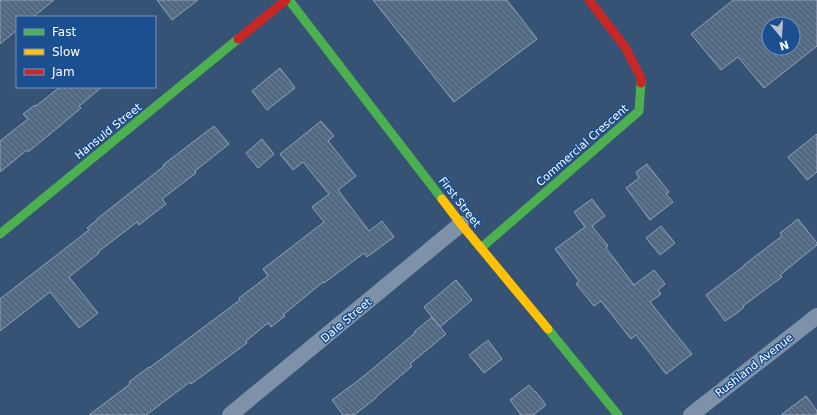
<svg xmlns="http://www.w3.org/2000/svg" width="817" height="415" font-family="'DejaVu Sans',sans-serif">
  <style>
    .building { fill: url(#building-back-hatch); stroke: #92a2b6; fill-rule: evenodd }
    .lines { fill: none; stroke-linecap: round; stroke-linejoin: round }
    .street { stroke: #7d92a8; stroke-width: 16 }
    .fast { stroke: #4caf50; stroke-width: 9 }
    .slow { stroke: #ffc107; stroke-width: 9 }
    .jam { stroke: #c62828; stroke-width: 9 }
    .labels { text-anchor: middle; stroke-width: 3; stroke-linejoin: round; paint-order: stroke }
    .street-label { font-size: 11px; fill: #fff; stroke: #1b4f8f }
  </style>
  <defs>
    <pattern id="building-back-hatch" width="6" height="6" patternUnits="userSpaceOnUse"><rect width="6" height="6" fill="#526984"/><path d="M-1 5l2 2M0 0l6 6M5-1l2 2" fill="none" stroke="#6c8096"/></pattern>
  </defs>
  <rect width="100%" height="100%" fill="#365274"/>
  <!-- building -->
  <path class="building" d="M0,0h54l-21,17h-16v13l-17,14z
    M157,0h41l-26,20z
    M373,0h134l30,39 -83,63z
    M733,0h84v46l-53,42 -26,-31 -17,13 -30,-36zM769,24h24v24h-24z
    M280,68l15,20 -28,22 -15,-19z
    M60,87h42l-23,19 2,2 -26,22 -27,22 -1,-2 -27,22v-31l28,-22 -5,-5 12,-9 1,1z
    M321,121l13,15 -6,5 28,35 -18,14 31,41 13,-10 12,16 -27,20 -3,-4 -40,30 -1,-1 -40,33 2,1 -14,11 -3,-4 -22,18 1,2 -56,41 -1,-2 -44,33h-57l41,-31 -1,-2 5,-4 15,-11v1l91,-68 -1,-2 29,-22 -5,-7 61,-47 -12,-15 17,-13 -26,-32 -10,8 -13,-16z
    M214,126l15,18 -34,27 1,2 -34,26 4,5 -27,21 -2,-3 -39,30 1,1 -30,24 29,36 -19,15 -29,-36 -50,39v-32l89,-69 -2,-2 10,-8v-1l67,-53 -1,-1z
    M817,134v38l-10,8 -19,-23z
    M262,139l12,15 -16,14 -12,-15z
    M647,164l22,28 -3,2 7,8 -23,18 -24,-32 13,-10 -3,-6z
    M592,199l13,17 -13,10 16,20 -2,2 28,37 20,-15 11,14 -7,6 3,4 -11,8 42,52 -26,20 -30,-39 -5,4 -30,-38 -7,5 -18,-22 3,-3 -24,-32 30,-22 -11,-15z
    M798,219l19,24v2l-37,30 2,2 -39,29 1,1 -7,6 -12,8 -19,-26 38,-29v-1l38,-29 -2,-3z
    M661,226l14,17 -15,12 -14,-17z
    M456,280l16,20 -32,27 -16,-20z
    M432,317l14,17 -36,30 2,2 -36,31v1l-22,17h-11l-11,-15 32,-24 51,-43 -1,-1z
    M488,340l14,19 -18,14 -15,-18z
    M529,385l6,7h1l10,13 -13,10h-12l-11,-15z
    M806,396l11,15v4h-36z"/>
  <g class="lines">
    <!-- street -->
    <path class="street" d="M230,415l231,-191
      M691,415l126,-99"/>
    <!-- fast -->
    <path class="fast" d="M289,0l153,199
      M0,234l238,-195
      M481,248l158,-137 2,-28
      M548,329l70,86"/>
    <!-- slow -->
    <path class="slow" d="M442,199l19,25 87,105"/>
    <!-- jam -->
    <path class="jam" d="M589,0l36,47 16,31v5
      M238,39l48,-39"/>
  </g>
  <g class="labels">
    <!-- street labels -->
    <g class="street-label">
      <text transform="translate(108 131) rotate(-39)" y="4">Hansuld Street</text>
      <text transform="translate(582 145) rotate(-41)" y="4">Commercial Crescent</text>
      <text transform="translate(460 202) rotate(52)" y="4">First Street</text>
      <text transform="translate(346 320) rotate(-40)" y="4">Dale Street</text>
      <text transform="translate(754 365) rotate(-38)" y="4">Rushland Avenue</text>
    </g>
  </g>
  <!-- legend -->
  <rect x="16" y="16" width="140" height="72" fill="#1b4f8f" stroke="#7695bc"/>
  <rect x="24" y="29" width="20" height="6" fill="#4caf50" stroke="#7695bc"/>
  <text x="52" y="36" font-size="12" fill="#ffffff">Fast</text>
  <rect x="24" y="49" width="20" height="6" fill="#ffc107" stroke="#7695bc"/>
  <text x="52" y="56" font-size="12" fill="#ffffff">Slow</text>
  <rect x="24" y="69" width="20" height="6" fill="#c62828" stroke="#7695bc"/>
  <text x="52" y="76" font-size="12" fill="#ffffff">Jam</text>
  <!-- north arrow -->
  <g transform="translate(781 36) rotate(162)"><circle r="19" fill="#1b4f8f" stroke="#7695bc"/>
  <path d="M0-3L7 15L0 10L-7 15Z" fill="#b9c2ce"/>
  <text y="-6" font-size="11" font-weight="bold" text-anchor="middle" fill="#ffffff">N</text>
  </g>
</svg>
